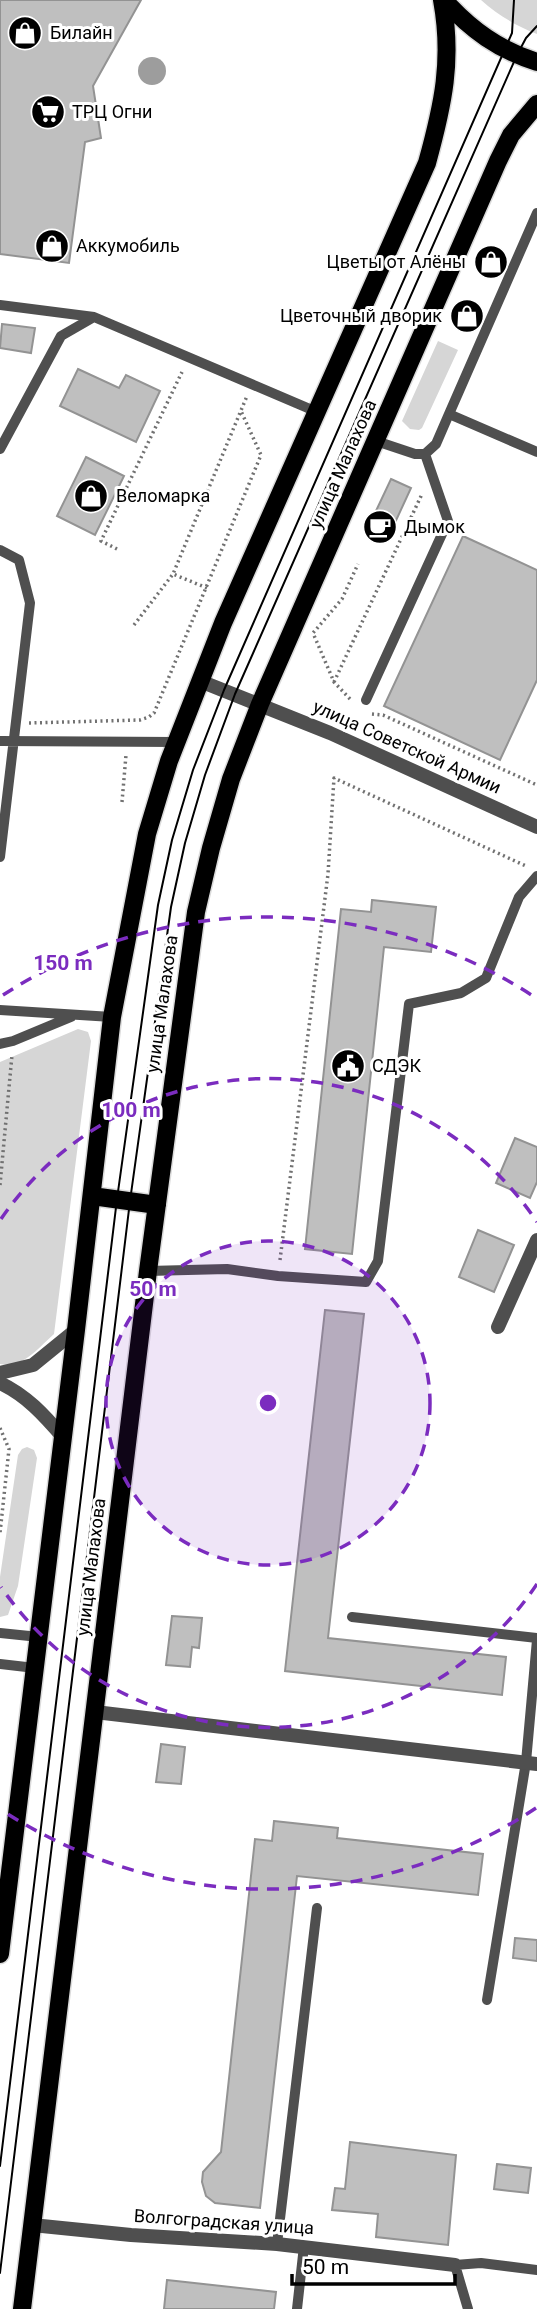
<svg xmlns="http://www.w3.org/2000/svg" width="537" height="2309" font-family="Roboto,sans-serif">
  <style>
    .green { fill: #d6d6d6 }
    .water { fill: #9d9d9d }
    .building { fill: #bfbfbf; stroke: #939393; stroke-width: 2 }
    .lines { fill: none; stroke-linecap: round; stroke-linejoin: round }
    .primary-casing { stroke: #dbdbdb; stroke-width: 21 }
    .path { stroke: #717171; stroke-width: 3.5; stroke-dasharray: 2 3.5; stroke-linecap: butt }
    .service { stroke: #4f4f4f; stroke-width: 10 }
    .minor { stroke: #4f4f4f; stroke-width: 14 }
    .tertiary { stroke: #4f4f4f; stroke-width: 14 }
    .primary { stroke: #000; stroke-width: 18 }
    .tram { stroke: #000; stroke-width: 2 }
    .ring { fill: none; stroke: #7b2cbf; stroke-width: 3.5; stroke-dasharray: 12 9 }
    .labels { text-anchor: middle; stroke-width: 6; stroke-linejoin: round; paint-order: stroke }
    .poi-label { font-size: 18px; fill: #000; stroke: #fff; text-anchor: start }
    .street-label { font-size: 18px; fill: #000; stroke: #fff }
    .centre { fill: #7b2cbf; stroke: #fff; stroke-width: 3.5 }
    .ring-label { font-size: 21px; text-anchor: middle; font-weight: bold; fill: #7b2cbf; stroke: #fff; stroke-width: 6; stroke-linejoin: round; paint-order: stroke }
  </style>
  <rect width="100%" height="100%" fill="#fff"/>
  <!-- green -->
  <path class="green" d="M481,0h56v34c-21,-8 -39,-19 -56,-34z
    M438,341l20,9 -36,78 -3,2 -9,-1 -8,-8z
    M78,1029l10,3 3,9 -37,293c-16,14 -31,35 -54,30v-302z
    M27,1447l7,3 3,8 -19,128 -10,29 -8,2v-40l18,-122 4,-6z"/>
  <!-- water -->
  <path class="water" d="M138 71a14 14 0 1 1 28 0a14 14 0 1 1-28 0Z"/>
  <!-- building -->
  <path class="building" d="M0,0h141l-48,86 8,52 -16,4 -16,121 -69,-9z
    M2,324l33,4 -4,25 -31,-5z
    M78,369l41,19 7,-13 34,16 -24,51 -76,-36z
    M86,457l38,19 -29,59 -38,-19z
    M391,479l20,9 -24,52 -20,-10z
    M463,536l74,34v110l-37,80 -116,-54z
    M372,900l64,7 -5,45 -47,-5 -32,307 -47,-5 36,-340 30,3z
    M515,1138l22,9v35l-7,16 -34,-15z
    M478,1230l36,15 -20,47 -35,-15z
    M325,1310l39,4 -36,324 178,19 -4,38 -217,-24z
    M172,1616l30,2 -3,30 -7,-1 -2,20 -24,-2z
    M161,1744l24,3 -4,37 -25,-2z
    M274,1821l64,7 -1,10 146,16 -5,41 -181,-19 -37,332 -45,-5 -9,-7 -4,-14 1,-10 18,-20 34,-313 17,2z
    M515,1938l22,2v21l-24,-3z
    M350,2142l106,13 -8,90 -72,-8 2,-23 -46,-4 3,-22 10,1z
    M497,2164l34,4 -3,25 -34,-4z
    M167,2280l109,12 -2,17h-110z"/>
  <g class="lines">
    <!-- primary casing -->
    <g class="primary-casing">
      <path id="primary" d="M444,0c27,30 55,50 93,62
        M92,1196l65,9
        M0,1954l76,-624 36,-313 35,-183 22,-73 54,-138 204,-460c16,-58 26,-103 15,-163
        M22,2309l126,-1038 48,-359 15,-64 20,-69 29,-75 238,-543 13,-26 26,-31"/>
    </g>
    <!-- path -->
    <path class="path" d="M117,549l-16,-8 81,-169
      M207,588l-34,-14 74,-178
      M134,625l39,-51
      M334,682l88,-188
      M350,699l-16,-17 -21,-49 29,-34 16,-35
      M372,714l11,1 154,70
      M29,723l111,-3 9,-3 5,-4 107,-258 -20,-44
      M122,802l4,-47
      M0,1185l12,-130
      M280,1260l48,-386 6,-96 192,88
      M0,1428l9,21 -9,84"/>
    <!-- service -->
    <path class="service" d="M0,305l94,12 223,95
      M449,414l88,-201
      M376,441l39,13h10l11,-10 13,-30 88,38
      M0,449l61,-113 33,-19
      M0,550l19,10 11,43 -30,254
      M366,700l82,-179 -23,-67
      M0,741l176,1
      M0,1010l112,7
      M0,1044l13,-3 58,-24
      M148,1271l79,-2 51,7 88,6 12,-21 31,-257 52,-11 25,-15 33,-81 18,-21
      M352,1617l185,21
      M0,1633l39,4
      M0,1664l35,4
      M487,2000l39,-238 11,-122
      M277,2244l40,-336
      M297,2309l7,-63
      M468,2309l-13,-44 26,-2 56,7"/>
    <!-- minor -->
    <path class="minor" d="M498,1327l39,-87
      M0,1373l33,-8 43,-35
      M0,1383c26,12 44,32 63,54
      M95,1712l442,52
      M32,2225l99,10 146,9 178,21"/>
    <!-- tertiary -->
    <path class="tertiary" d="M200,681l130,52 207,94"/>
    <!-- primary -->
    <use href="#primary" class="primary"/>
    <!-- tram -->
    <path class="tram" d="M0,2166l117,-967 41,-294 14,-65 21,-70 31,-80 288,-657 2,-33
      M0,2273l130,-1072 41,-294 14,-64 20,-68 30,-81 282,-639 9,-17 11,-12"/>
  </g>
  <!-- distance rings -->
  <circle cx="268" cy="1403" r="162" fill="#7b2cbf" fill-opacity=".12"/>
  <g class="ring">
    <circle cx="268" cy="1403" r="162"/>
    <path d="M537 1584A324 324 0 0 1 1 1587M1 1219A324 324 0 0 1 537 1222"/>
    <path d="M536 1808A486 486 0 0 1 3 1811M3 995A486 486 0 0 1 536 998"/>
  </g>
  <!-- icons -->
  <defs>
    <g id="shop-disc" transform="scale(1.75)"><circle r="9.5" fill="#000" stroke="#fff"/><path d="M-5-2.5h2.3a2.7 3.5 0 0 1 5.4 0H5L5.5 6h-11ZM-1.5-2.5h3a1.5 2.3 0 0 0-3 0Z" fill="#fff"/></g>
    <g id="supermarket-disc" transform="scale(1.75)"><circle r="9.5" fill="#000" stroke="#fff"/><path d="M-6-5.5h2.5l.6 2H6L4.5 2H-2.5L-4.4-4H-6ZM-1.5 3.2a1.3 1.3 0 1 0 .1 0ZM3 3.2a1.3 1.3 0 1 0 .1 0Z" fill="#fff"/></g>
    <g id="cafe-disc" transform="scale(1.75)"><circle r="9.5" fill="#000" stroke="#fff"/><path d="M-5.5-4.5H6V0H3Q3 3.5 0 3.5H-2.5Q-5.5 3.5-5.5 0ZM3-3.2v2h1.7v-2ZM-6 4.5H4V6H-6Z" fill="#fff"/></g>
    <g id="civic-disc" transform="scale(1.75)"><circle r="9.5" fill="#000" stroke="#fff"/><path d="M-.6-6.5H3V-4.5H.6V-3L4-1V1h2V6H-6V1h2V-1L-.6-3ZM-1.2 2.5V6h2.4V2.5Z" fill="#fff"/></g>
  </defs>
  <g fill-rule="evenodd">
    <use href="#shop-disc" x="25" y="33"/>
    <use href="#supermarket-disc" x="48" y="112"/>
    <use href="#shop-disc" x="52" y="246"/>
    <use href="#shop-disc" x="491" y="262"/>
    <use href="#shop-disc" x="467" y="316"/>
    <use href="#shop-disc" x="91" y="496"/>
    <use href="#cafe-disc" x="380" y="527"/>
    <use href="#civic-disc" x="348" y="1066"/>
  </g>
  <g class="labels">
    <!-- poi labels -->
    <g class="poi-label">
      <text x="50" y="39">Билайн</text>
      <text x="72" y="118">ТРЦ Огни</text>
      <text x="76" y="252">Аккумобиль</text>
      <text x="466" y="268" text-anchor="end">Цветы от Алёны</text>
      <text x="442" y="322" text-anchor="end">Цветочный дворик</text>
      <text x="116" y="502">Веломарка</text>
      <text x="404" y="533">Дымок</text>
      <text x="372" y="1072">СДЭК</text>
    </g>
    <!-- street labels -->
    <g class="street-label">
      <text transform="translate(343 464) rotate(-66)" y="6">улица Малахова</text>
      <text transform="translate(407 747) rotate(24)" y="6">улица Советской Армии</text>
      <text transform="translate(162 1004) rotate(-82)" y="6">улица Малахова</text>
      <text transform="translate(91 1567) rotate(-83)" y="6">улица Малахова</text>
      <text transform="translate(224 2222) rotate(4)" y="6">Волгоградская улица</text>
    </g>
  </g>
  <circle cx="268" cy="1403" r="10" class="centre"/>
  <g class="ring-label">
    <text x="63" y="970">150 m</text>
    <text x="131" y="1117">100 m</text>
    <text x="153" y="1296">50 m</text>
  </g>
  <!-- scale -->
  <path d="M292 2274v10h163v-10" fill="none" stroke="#000000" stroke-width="3.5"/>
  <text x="302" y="2274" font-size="21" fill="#000000" stroke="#ffffff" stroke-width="5" paint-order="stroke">50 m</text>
</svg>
